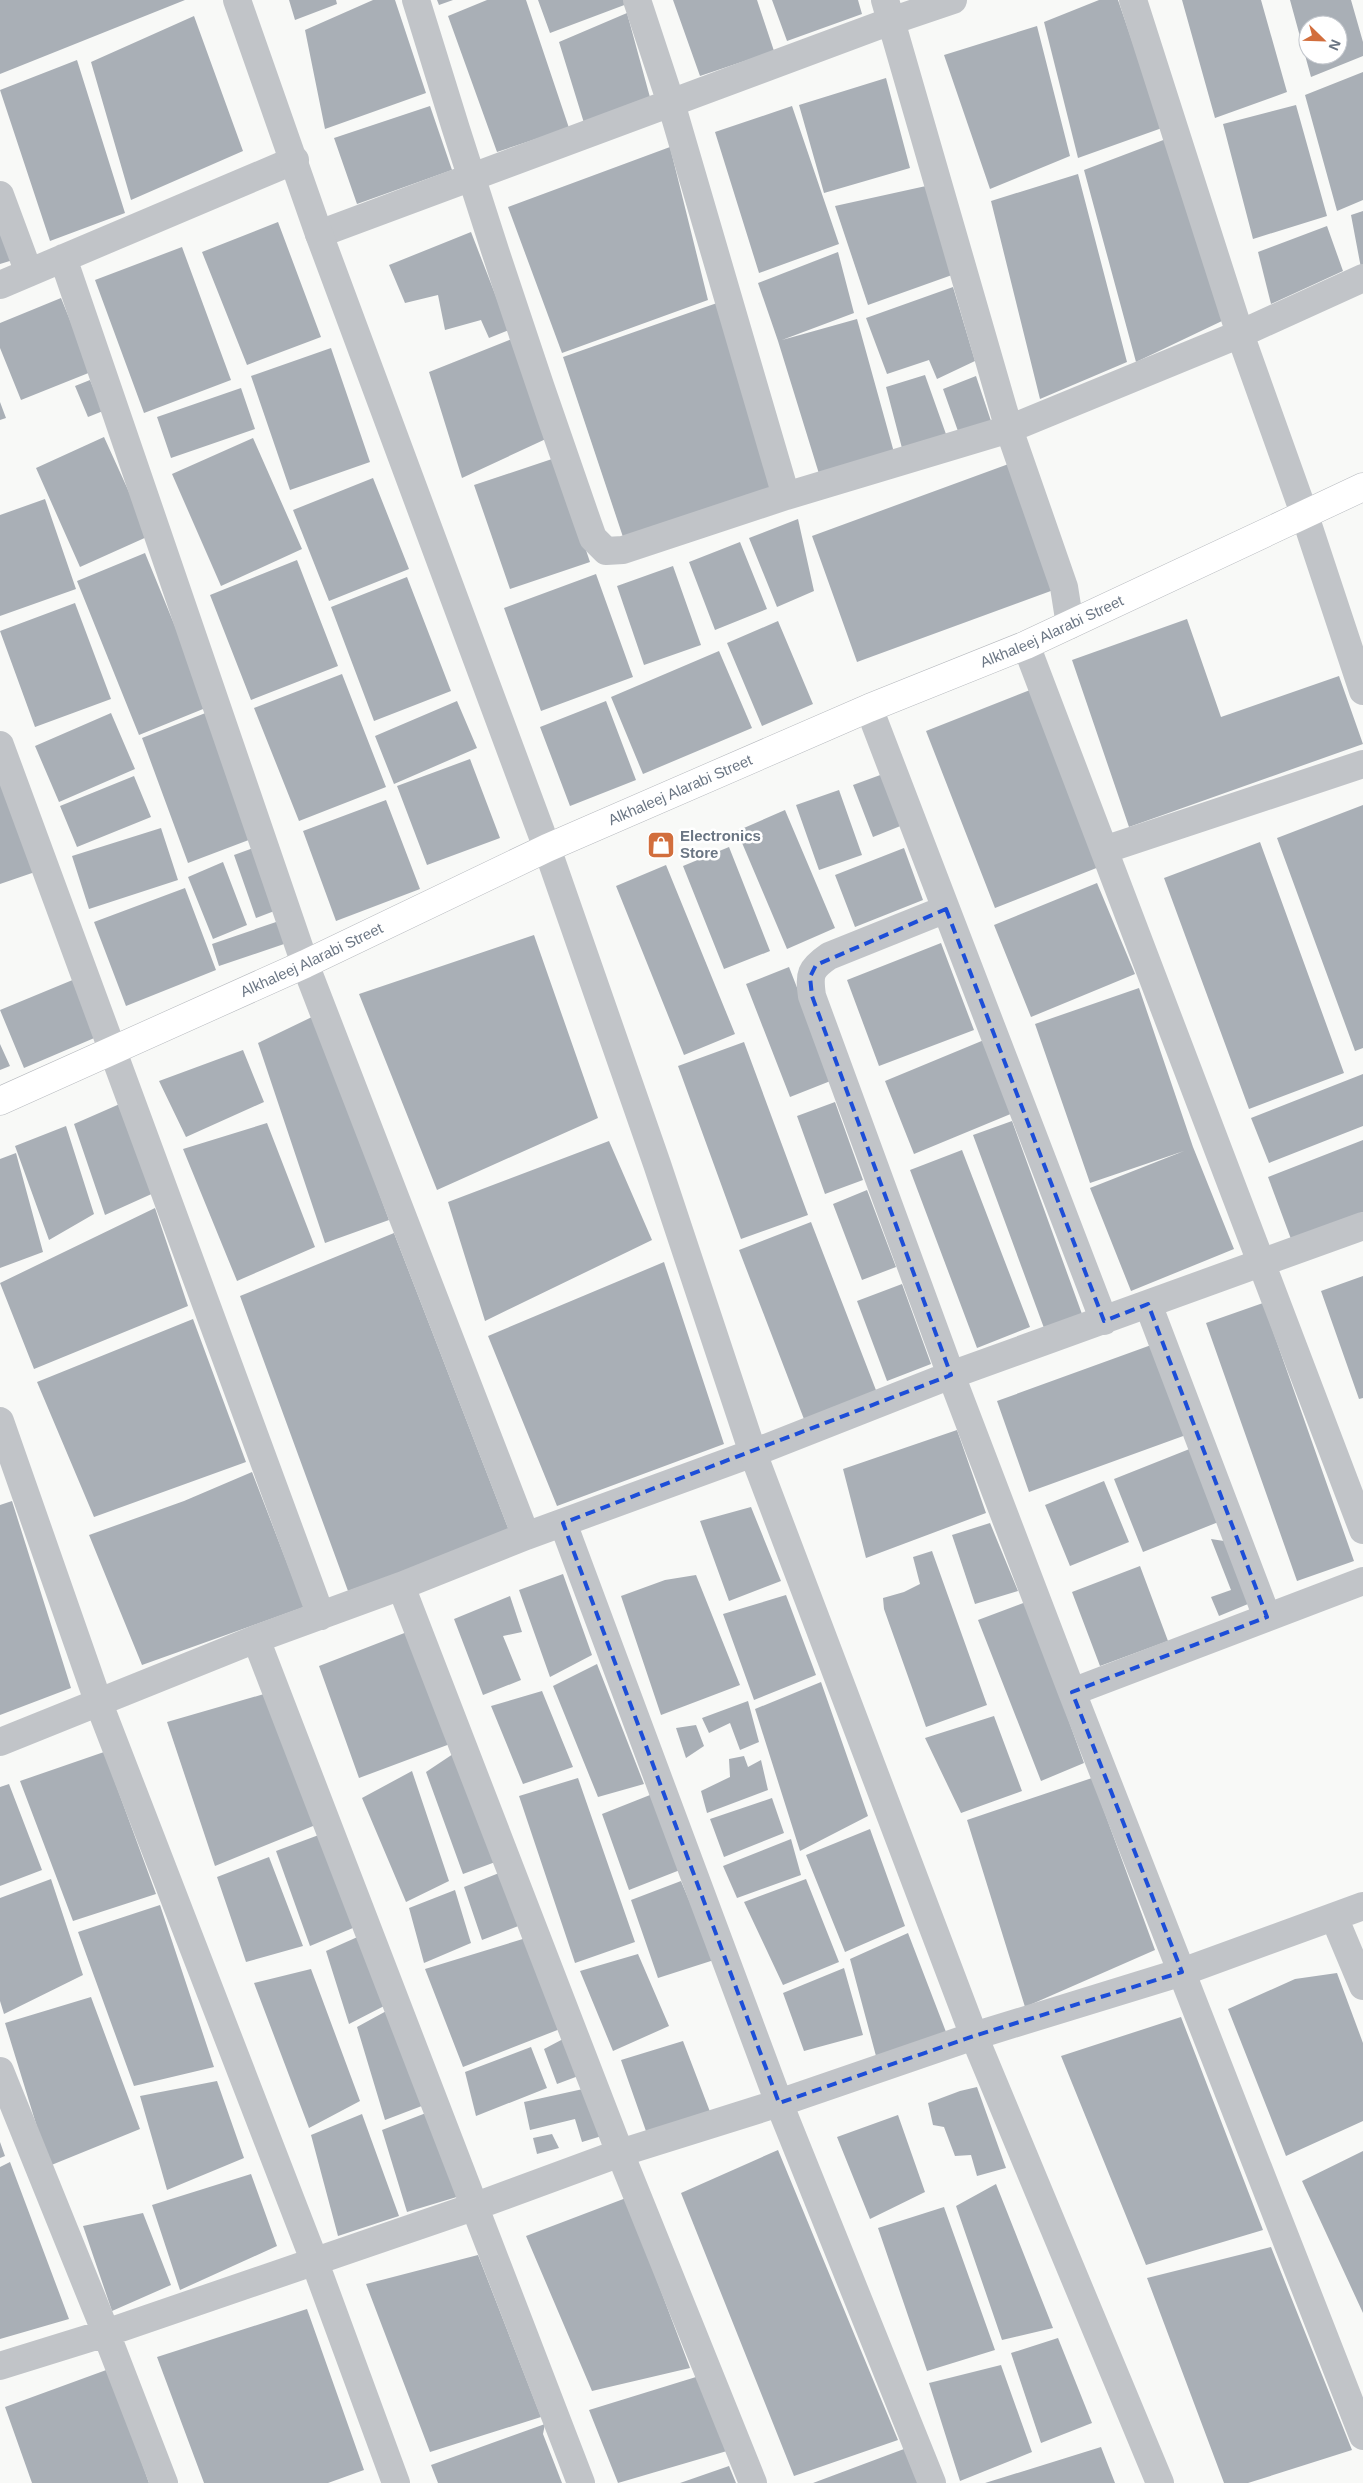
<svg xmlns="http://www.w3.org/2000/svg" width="1363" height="2483" font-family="Helvetica,sans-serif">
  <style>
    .building { fill: #a9afb6; fill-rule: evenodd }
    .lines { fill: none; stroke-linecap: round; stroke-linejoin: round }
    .secondary-casing { stroke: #b6b9be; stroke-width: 29 }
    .minor { stroke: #c1c4c8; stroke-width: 28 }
    .tertiary { stroke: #c1c4c8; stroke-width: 28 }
    .secondary { stroke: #fff; stroke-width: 28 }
    .marked { fill: none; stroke: #1d4ed8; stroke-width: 4; stroke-dasharray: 10 6; stroke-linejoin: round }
    .labels { text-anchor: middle; stroke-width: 5; stroke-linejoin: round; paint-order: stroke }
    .street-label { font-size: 15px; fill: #6b7684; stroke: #fff }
    .poi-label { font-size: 15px; font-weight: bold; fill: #6b7684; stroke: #fff; text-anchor: start }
  </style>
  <rect width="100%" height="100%" fill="#f8f9f7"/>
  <!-- building -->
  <path class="building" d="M0,0h185l-185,74z
    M289,0h47l1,4 -42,16z
    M373,0h22l31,93 -101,36 -20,-99z
    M437,0h16l-14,5z
    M487,0h39l43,128 -72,24 -49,-136z
    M538,0h87l2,4 -77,29z
    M673,0h84l17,51 -74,25z
    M772,0h86l4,14 -75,27z
    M1099,0h19l44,128 -84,30 -34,-136z
    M1182,0h79l26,92 -72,26z
    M1290,0h61l12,42v14l-52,21zM1308,25h30v30h-30z
    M627,13l24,88 -67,22 -25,-81z
    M194,16l49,135 -112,49 -40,-138z
    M1037,26l33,130 -80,33 -46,-134z
    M77,60l48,153 -75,28 -50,-151z
    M1363,72v128l-26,11 -32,-116z
    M886,78l24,90 -86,25 -25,-88z
    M1296,105l31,111 -74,23 -30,-115z
    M430,106l22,64 -95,34 -23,-66z
    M792,106l47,138 -80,29 -44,-141z
    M1166,139l56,182 -86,41 -52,-192z
    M670,147l38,153 -146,53 -54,-146z
    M1078,174l49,188 -87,37 -49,-198z
    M926,186l26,89 -84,30 -33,-99z
    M1363,211v56l-2,1 -10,-53z
    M0,221l13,39 -13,4z
    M278,222l43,115 -74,28 -45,-113z
    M1327,226l16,45 -72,33 -13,-52z
    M471,232l38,98 -20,8 -8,-18 -36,10 -7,-35 -33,8 -16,-38z
    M182,247l49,133 -87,33 -49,-133z
    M838,252l16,61 -72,27 75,-21 38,137 -75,21 -42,-136 -20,-58z
    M953,287l22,74 -38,18 -8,-19 -42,14 -21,-56z
    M61,298l30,74 -70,28 -21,-52v-25z
    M717,303l58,189 -151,48 -61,-183z
    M512,339l36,99 -86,40 -33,-106z
    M331,348l39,114 -80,28 -39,-114z
    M925,375l22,62 -44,15 -17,-65z
    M976,376l17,51 -34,7 -16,-45z
    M90,380l13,31 -15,6 -13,-31z
    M241,388l14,41 -84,29 -14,-41z
    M0,402l6,16 -6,2z
    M104,437l45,99 -69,31 -44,-99z
    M253,438l49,111 -81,37 -49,-112z
    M555,458l35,104 -80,27 -36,-104z
    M1014,462l45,126 -202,74 -45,-126z
    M373,478l36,91 -80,32 -36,-91z
    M45,499l31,90 -76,27v-101z
    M798,519l16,72 -37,16 -28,-69z
    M740,542l27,67 -52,21 -26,-68z
    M145,553l63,154 -69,28 -62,-154z
    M297,560l41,106 -87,34 -41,-105z
    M673,566l28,79 -57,20 -27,-79z
    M596,574l37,103 -92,34 -37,-103z
    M407,577l44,114 -77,30 -43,-114z
    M75,603l36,96 -76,28 -35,-96z
    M1187,619l34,98 118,-41 24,68 -234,83 -57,-167z
    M778,621l35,83 -51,22 -35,-83z
    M719,651l33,77 -109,46 -32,-77z
    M342,674l44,113 -87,34 -45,-113z
    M1030,690l69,177 -104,41 -69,-177z
    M457,701l20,47 -83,36 -19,-48z
    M606,701l30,79 -66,26 -30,-79z
    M208,712l46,126 -66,25 -46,-125z
    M111,713l24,56 -76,33 -24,-56z
    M470,759l30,79 -73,27 -30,-79z
    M883,774l20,51 -30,12 -20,-52z
    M0,776l35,96 -35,12z
    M134,776l17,41 -74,30 -17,-41z
    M839,790l23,65 -43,15 -23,-65z
    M386,800l34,89 -84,32 -33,-90z
    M1363,805v243l-8,3 -78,-213z
    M785,810l50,118 -48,21 -50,-118z
    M161,828l17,52 -89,29 -17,-53z
    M1260,842l84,231 -95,36 -85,-231z
    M256,847l21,63 -21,8 -22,-63z
    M729,847l41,104 -46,18 -41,-103z
    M904,848l19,52 -68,27 -20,-52z
    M223,862l24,63 -34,14 -25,-62z
    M666,865l69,169 -51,21 -68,-169z
    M1097,883l38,91 -104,43 -37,-92z
    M185,888l31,82 -90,36 -32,-84z
    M279,921l8,22 -68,23 -7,-22z
    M534,935l64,183 -161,72 -78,-196z
    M941,943l33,87 -95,36 -32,-86z
    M789,967l44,113 -43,17 -44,-113z
    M75,979l24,57 -75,32 -24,-58z
    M1139,988l54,159 41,102 -103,42 -41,-103 94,-37 -94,32 -55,-159z
    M314,1016l75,204 -64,23 -67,-200z
    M984,1040l29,73 -99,41 -29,-73z
    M744,1042l64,173 -67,24 -63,-173z
    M0,1044l10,22 -10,4z
    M243,1050l21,52 -78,35 -27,-56z
    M1363,1074v52l-94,37 -18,-45z
    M835,1102l28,78 -38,14 -28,-78z
    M122,1103l34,89 -51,23 -31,-91z
    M1012,1121l70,193 -38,14 -71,-193z
    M267,1123l48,124 -78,34 -54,-132z
    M66,1126l28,88 -45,26 -34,-94z
    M1363,1140v72l-72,27 -23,-62z
    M609,1141l43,99 -167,81 -37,-119z
    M962,1150l68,177 -53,21 -67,-178z
    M16,1153l27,99 -43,16v-109z
    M867,1190l29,77 -34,13 -29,-76z
    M155,1208l33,98 -154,63 -34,-86z
    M811,1222l68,176 -72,29 -68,-177z
    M394,1233l116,300 -162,58 -108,-295z
    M664,1262l60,182 -167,62 -69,-170z
    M1363,1276v122l-4,1 -38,-108z
    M902,1284l29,80 -44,17 -30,-80z
    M1263,1303l91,258 -57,20 -91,-258z
    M193,1319l53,143 -152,55 -57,-135z
    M1154,1344l32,91 -157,57 -32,-91z
    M957,1430l29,83 -120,45 -23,-89z
    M1192,1448l29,73 -78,31 -29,-73z
    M252,1472l52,135 -162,58 -53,-130 95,-34z
    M1104,1481l25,61 -59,24 -25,-61z
    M12,1501l59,187 -71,27v-210z
    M751,1507l30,74 -52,20 -29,-80z
    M990,1523l28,68 -43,13 -23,-69z
    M1211,1539l13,2 24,63 -29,12 -8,-19 20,-7z
    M932,1551l55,154 -61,22 -42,-118 -1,-11 21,-6 16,-8 -7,-27z
    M1140,1566l28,75 -68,25 -28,-74z
    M563,1574l29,81 -42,22 -31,-87z
    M696,1575l44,110 -79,30 -40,-119 44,-16z
    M786,1595l30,80 -62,25 -31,-86z
    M510,1596l12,36 -19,4 18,44 -38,15 -29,-76z
    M1026,1602l58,161 -43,18 -63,-161z
    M407,1632l43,112 -91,34 -40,-112z
    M597,1664l47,120 -46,13 -45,-111z
    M821,1682l47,134 -68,35 -45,-142z
    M542,1691l31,76 -50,17 -32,-78z
    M264,1694l54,130 -103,42 -48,-144z
    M748,1701l11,41 -19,8 -10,-27 -21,10 -7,-15z
    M994,1716l28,75 -61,22 -36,-75z
    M696,1725l8,21 -18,12 -10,-30z
    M104,1752l52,142 -83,27 -53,-140z
    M456,1752l42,109 -35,13 -37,-102z
    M744,1756l4,11 13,-7 7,30 -61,23 -6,-22 29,-14 -1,-18z
    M412,1771l37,110 -43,21 -44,-104z
    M578,1778l57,164 -60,21 -56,-167z
    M1092,1778l63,172 -130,57 -58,-187z
    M9,1784l33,86 -42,16v-99z
    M650,1795l30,75 -51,20 -27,-76z
    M772,1798l12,35 -60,24 -14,-38z
    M870,1829l35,97 -60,26 -39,-97z
    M324,1833l36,92 -50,21 -34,-95z
    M791,1839l10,36 -64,23 -14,-32z
    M269,1857l34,89 -57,16 -29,-85z
    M499,1873l22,52 -39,15 -18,-53z
    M51,1879l32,96 -79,39 -4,-13v-103z
    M806,1879l33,83 -56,23 -39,-83z
    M681,1881l33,79 -56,18 -27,-78z
    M455,1890l16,53 -47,20 -15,-55z
    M160,1905l54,162 -80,19 -56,-154z
    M908,1933l38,99 -70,24 -26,-97z
    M362,1935l26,69 -39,20 -23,-73z
    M526,1938l34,91 -97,38 -38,-98z
    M638,1954l31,72 -56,25 -33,-80z
    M844,1968l19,67 -59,16 -21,-58z
    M311,1969l49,132 -51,27 -55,-145z
    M1337,1973l26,70v78l-77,35 -58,-147 67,-30z
    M91,1997l49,132 -91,37 -44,-143z
    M390,2009l37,95 -42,16 -28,-93z
    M1181,2017l82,213 -117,35 -85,-209z
    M565,2038l16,37 -24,9 -13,-35z
    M683,2041l29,76 -65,17 -26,-74z
    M531,2047l16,41 -71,28 -11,-44z
    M217,2081l27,77 -77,32 -27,-94z
    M977,2087l29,81 -29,8 -6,-21 -16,1 -11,-29 -11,-2 -5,-22 32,-12z
    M583,2089l22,46 -23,7 -7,-23 -45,11 -6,-28z
    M426,2113l34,83 -53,16 -25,-82z
    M362,2114l37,102 -61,20 -27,-101z
    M898,2115l27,77 -55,27 -33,-82z
    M552,2134l7,14 -22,6 -4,-16z
    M0,2142l5,14 -5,2z
    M778,2150l120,290 -104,36 -113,-283z
    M1363,2151v162l-61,-132z
    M10,2162l59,157 -69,20v-172z
    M251,2174l26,72 -97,44 -28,-85z
    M996,2184l57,144 -51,12 -46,-134z
    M626,2198l64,170 -98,23 -66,-155z
    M944,2207l51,143 -68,21 -49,-143z
    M143,2213l28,72 -59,26 -29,-85z
    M1271,2247l81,203 -104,33h-24l-77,-205z
    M478,2255l63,162 -111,35 -64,-168z
    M307,2309l57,161 -36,13h-124l-47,-126z
    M1058,2338l34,85 -51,20 -30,-90z
    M1001,2365l31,87 -72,29 -31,-98z
    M109,2369l40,114h-117l-27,-76z
    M696,2377l31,74 -109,32 -29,-73z
    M545,2424l-2,10 19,49h-124l-7,-18z
    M1101,2447l14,36h-130z
    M904,2449l14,34h-105z
    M729,2466l7,17h-56z"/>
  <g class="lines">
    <!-- secondary casing -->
    <g class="secondary-casing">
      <g id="secondary">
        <path id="s1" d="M0,1101l305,-137 242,-116 322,-140 157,-63 337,-158"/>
      </g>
    </g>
    <!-- minor -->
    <path class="minor" d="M416,0c55,181 114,360 177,538l13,13 17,-1 163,-54 223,-67 231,-95 123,-56
      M637,0l34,103 115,393
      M885,0l124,429 55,158 6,38
      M1133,0l107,334 65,182 58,175
      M0,195l29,78
      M319,234l572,-213 62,-21
      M63,258l242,706 221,572
      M0,285l295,-125
      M1026,645l337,885
      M869,708l235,613
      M0,745l321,871
      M1104,850l259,-86
      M946,909l-117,47c-19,13 -20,18 -17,40l139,379 121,317 291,744
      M1148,1304l119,313
      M0,1421l98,280 216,559 82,223
      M563,1523l216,580 153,380
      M401,1586l219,567 133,330
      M256,1639l325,844
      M1072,1692l291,-111
      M0,1742l256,-103 145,-53 125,-50 227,-83 198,-78 412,-149
      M1334,1917l29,69
      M0,2071l106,262 58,150
      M0,2366l106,-33 370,-127 144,-53 159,-50 195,-67 208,-64 181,-66"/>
    <!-- tertiary -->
    <path class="tertiary" d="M237,0l82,234 228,614 110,316 96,289 221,583 186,447"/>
    <!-- secondary -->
    <use href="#secondary" class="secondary"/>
  </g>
  <!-- marked area -->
  <path class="marked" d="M946,909l158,412 44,-17 119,313 -195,75 110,280 -208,64 -195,67 -216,-580 388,-148 -139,-379 -2,-19 6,-12z"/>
  <!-- icons -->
  <defs>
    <g id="shop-square" transform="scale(1.4375)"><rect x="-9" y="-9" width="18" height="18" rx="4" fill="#d26e3d" stroke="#fff"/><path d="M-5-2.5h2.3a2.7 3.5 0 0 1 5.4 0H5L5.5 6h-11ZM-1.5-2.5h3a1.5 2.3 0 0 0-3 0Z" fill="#fff"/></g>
  </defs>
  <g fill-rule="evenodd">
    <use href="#shop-square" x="661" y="845"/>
  </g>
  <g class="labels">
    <!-- street labels -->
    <g class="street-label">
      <text dy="5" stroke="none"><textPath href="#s1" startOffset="1152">Alkhaleej Alarabi Street</textPath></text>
      <text dy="5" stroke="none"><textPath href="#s1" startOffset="748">Alkhaleej Alarabi Street</textPath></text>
      <text dy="5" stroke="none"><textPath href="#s1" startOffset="342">Alkhaleej Alarabi Street</textPath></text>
    </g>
    <!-- poi labels -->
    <g class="poi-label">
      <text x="680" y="841">Electronics<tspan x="680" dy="17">Store</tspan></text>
    </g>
  </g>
  <!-- north arrow -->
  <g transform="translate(1323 40) rotate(113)"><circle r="24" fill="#ffffff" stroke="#c4c8ce"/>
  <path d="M0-4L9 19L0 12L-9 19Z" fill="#d26e3d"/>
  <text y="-8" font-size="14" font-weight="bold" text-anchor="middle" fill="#6b7684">N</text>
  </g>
</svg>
